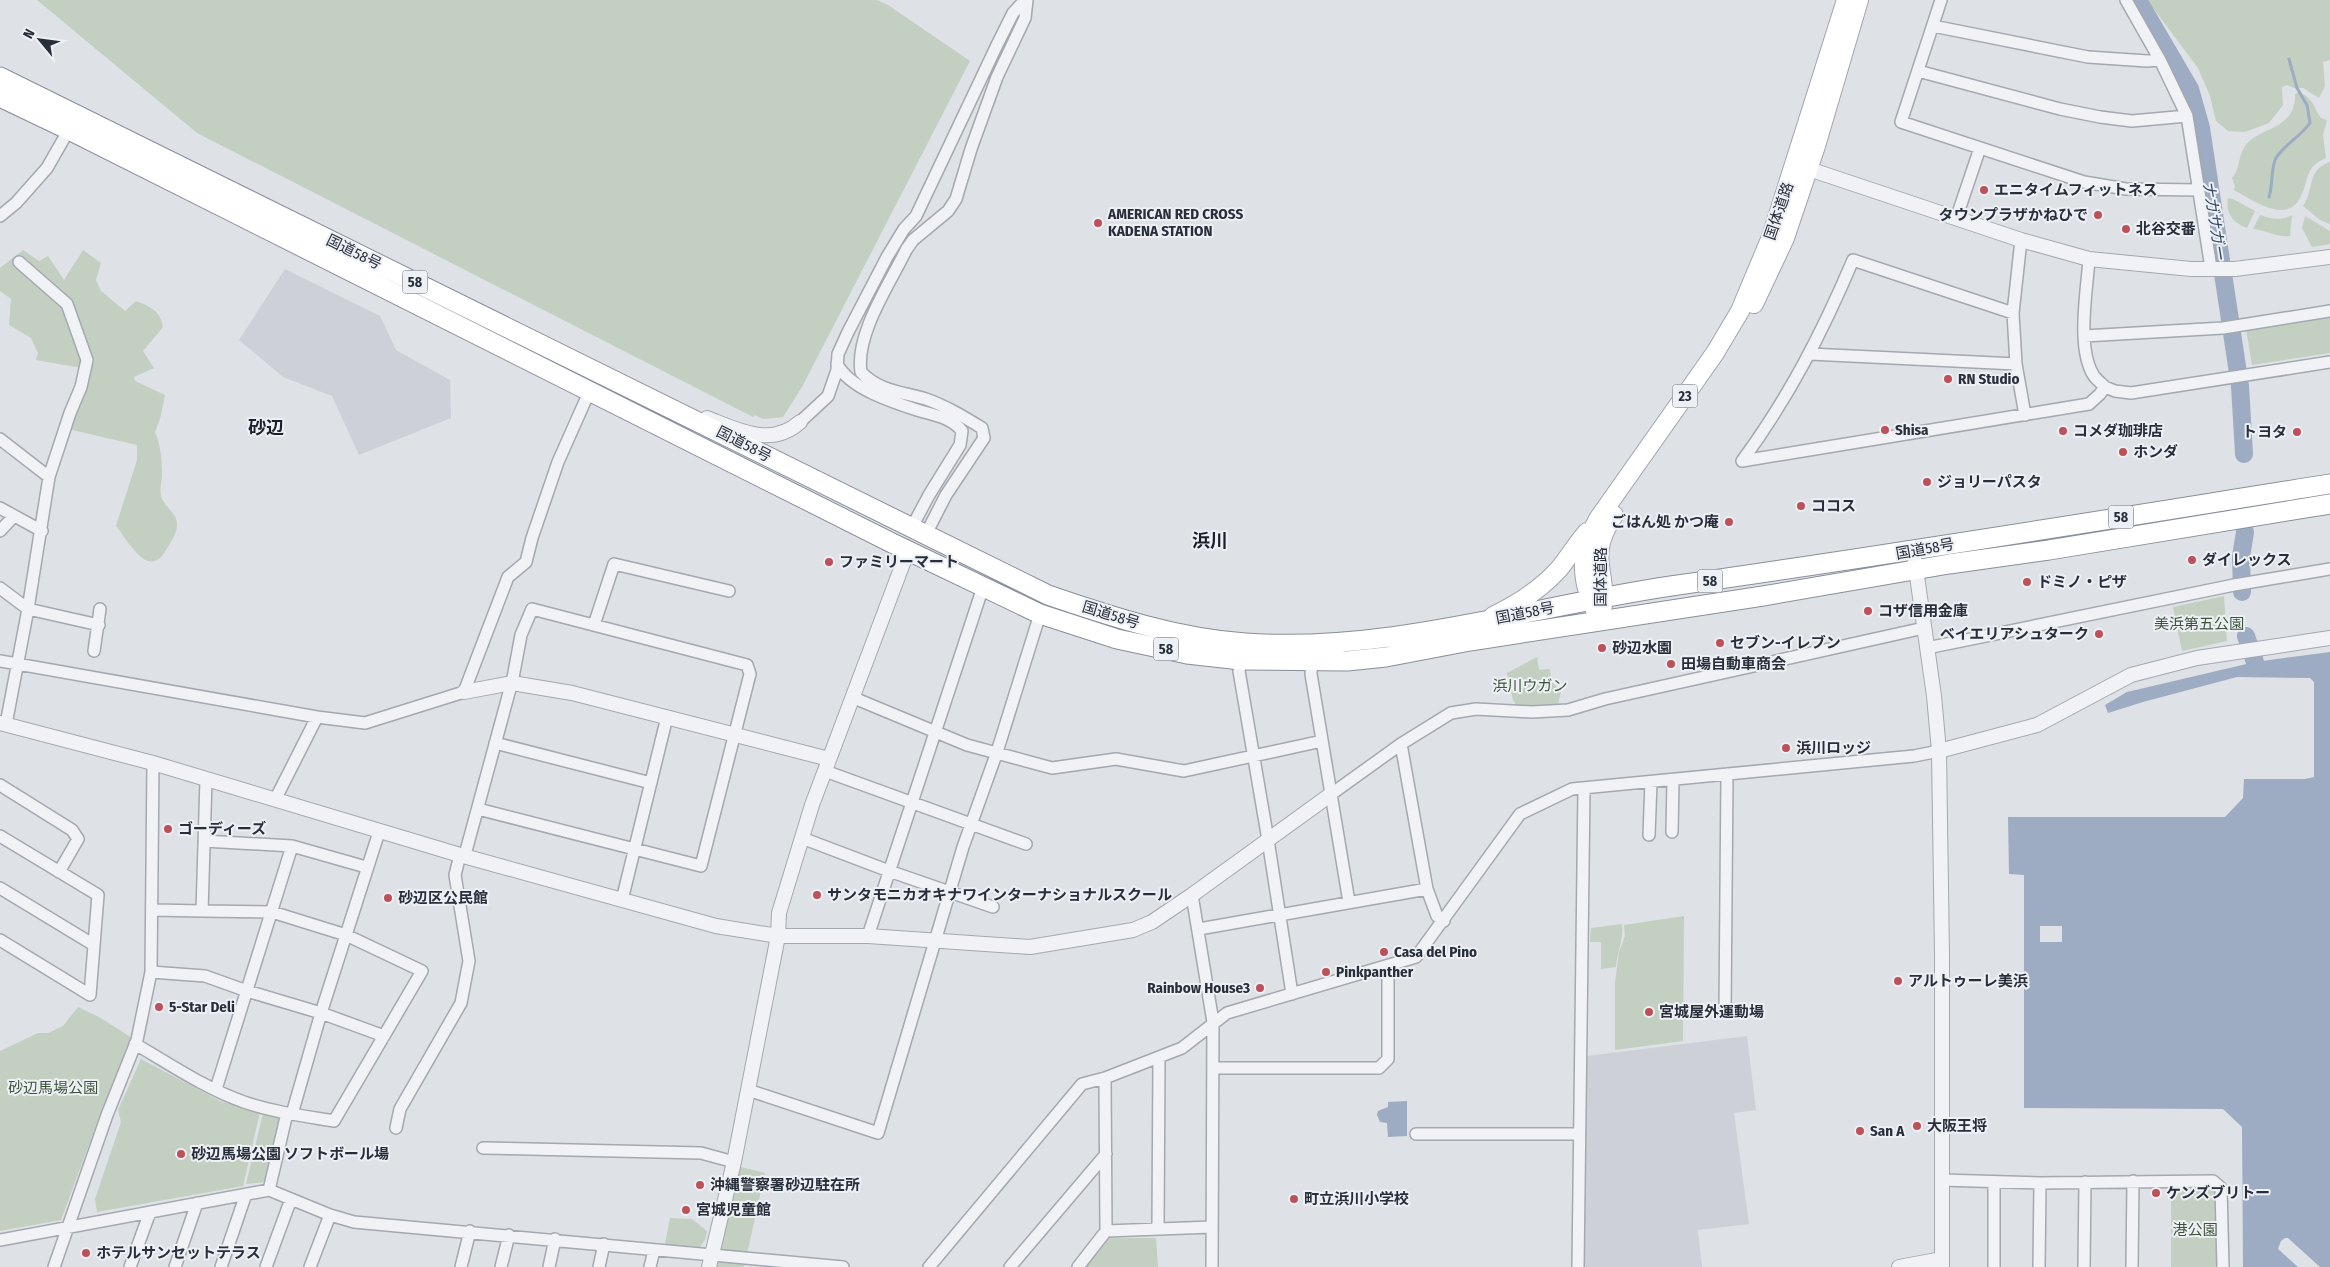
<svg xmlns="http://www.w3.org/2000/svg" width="2330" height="1267" font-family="'Fira Sans Condensed','Noto Sans JP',sans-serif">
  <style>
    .built { fill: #cdd0d7 }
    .green { fill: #c3cfc1 }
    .water { fill: #9dacc2 }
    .pier { fill: #dee1e6 }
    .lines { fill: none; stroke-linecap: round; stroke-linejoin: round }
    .stream { stroke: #9dacc2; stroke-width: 3 }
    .river { stroke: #9dacc2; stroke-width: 18 }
    .minor-casing { stroke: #a4a8af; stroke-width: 14 }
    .tertiary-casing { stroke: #a4a8af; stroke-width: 16 }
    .primary-casing { stroke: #9fa5b0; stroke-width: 20 }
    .trunk-casing { stroke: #888e9b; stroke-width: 21 }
    .minor { stroke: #f1f2f5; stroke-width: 11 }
    .tertiary { stroke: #f1f2f5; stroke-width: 14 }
    .primary { stroke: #fff; stroke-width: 18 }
    .trunk { stroke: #fff; stroke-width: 19 }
    .poi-dot { fill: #bd5159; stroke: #edf0f4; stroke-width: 2 }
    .labels { text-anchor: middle; stroke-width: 4; stroke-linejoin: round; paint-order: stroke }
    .shield { fill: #edf0f4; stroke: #646872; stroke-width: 1 }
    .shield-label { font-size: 14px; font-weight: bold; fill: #292e3b }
    .poi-label { font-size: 15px; font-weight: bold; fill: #292e3b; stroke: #edf0f4; text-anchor: start }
    .street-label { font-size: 15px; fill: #292e3b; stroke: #edf0f4 }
    .park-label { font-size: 15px; fill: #3c5538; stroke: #edf0f4 }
    .water-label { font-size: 16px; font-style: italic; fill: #394b6a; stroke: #edf0f4 }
    .quarter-label { font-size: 18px; font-weight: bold; fill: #1c202c; stroke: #edf0f4 }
  </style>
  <rect width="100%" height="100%" fill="#dee1e6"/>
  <!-- built -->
  <path class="built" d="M285,269l95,47 16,34 54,30 1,38 -92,37 -27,-59 -49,-19 -44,-37z
    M1747,1036l9,74 -22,3 15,111 -51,6 4,37h-118l3,-211z"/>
  <!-- green -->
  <path class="green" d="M37,0h840l11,5 82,56 -168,326 -19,30 -20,2 -8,-4 -2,2 -556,-284z
    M2147,0h183v60l-7,2 2,24 -6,12 -16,-10h-9l-7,-3 -5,2 1,18 -14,18 -24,9 -17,-1 -12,-10 -6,-25 -12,-28z
    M2298,93c14,2 16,15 23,25l6,2 -4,15 3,23c-23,10 -16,22 -26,40 -14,27 -49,1 -66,-8l1,-4 -3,-8c8,-8 6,-22 13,-32 13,-19 52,-16 50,-52z
    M2330,162v62l-10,-4 -17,-14c12,-17 3,-36 27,-44z
    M2228,198l5,1 22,12 -8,17c-14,-5 -22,-15 -19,-30z
    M2260,215c12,4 20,6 32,0l-2,21c-12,2 -24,-6 -37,-7z
    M2305,216l25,15v13l-18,3 -10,-19z
    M23,250l16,11 9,-5 16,24 19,-30 18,13 -5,17 5,11 24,20 11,-10c14,5 25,11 27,26l-20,24 11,17 -20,9 1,4 30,14 -5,24 -5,13c6,14 7,29 7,45 -1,6 -2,13 -1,19 3,11 17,18 16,29 0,9 -7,18 -11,25 -17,31 -38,-9 -50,-24l21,-66v-15l-69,-16 19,-60 -51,-9 2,-7 -7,-15 -22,-13 2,-26 -11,-8v-23z
    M2330,315v38l-78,12 -6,-36z
    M2224,596l3,45 -45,10 -9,-44z
    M1537,657l2,13 11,-1 1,12 10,11 -3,12 -41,3 -4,-7 -6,-27z
    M1684,916l-1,125 -68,9v-67l4,-31 6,-16 -1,-11z
    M1622,924c2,15 -5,28 -6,43l-15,2v-27h-11l1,-14z
    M78,1007l23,11 31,20 -31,74 -40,108 -61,11v-180l38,-18h10l15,-7z
    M141,1059l79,42 40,11 -17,74 -146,26 -2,-13 26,-77 -3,-12z
    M263,1113l20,5 -17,64 -20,2z
    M733,1165l32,8 -21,94h-35z
    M2210,1184l6,3 4,80h-49v-82z
    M670,1218l22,1 15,12 -2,9 -6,8 -34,-4z
    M1108,1238h48l2,29h-75z"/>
  <!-- water -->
  <path class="water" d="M2330,652v615h-87l-1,-140 -19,-18 -199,-1v-233l-15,-1 -1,-57h217l18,-19 1,-19h61l9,-2v-95l-4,-4 -73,-1 -94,25 -35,11 -3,-8 22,-13 128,-30z
    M1407,1101v35l-19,1 -1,-14 -7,-1 -3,-7 1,-4 10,-4v-5z"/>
  <!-- pier -->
  <path class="pier" d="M2040,926h22v16h-22z
    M2285,1238h3l32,29h-22l-20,-18 3,-8z"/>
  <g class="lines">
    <!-- stream -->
    <path class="stream" d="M2269,197c4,-12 2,-31 7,-39 9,-14 25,-22 34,-35l-3,-18 -10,-17 -8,-29"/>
    <!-- river -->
    <path class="river" d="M2138,0l52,89 11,39 39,258 4,68
      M2242,592l-1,-35 4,-25
      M2246,636l9,26"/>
    <!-- minor casing -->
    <g class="minor-casing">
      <path id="minor" d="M1941,0l-40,122 183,60 42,7 73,1
        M2126,0l34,60 27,56 24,152
        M1933,26l155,31 59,4 13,-1
        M1918,71l142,38 40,8 32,4 55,-5
        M0,216l16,-13 31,-35 24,-42
        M1956,219l24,-71
        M2021,240l-8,73 3,51 9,51
        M2089,259c-2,31 -13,90 5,117 3,4 7,7 11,11
        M2013,313l-160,-53c-31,73 -64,137 -111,201l347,-57 11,-10 5,-7 10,4 16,2 199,-31
        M2084,336l139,-8 107,-17
        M1810,354l206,10
        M837,364c12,24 55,38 80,46 16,5 34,7 45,21l-2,14 -31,50 -17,32
        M800,422l28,-26 9,-26 1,-16 10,-22 39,-75 17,-28 12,-13 81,-171 16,-32 12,-13
        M0,439l49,38
        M0,508l42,23
        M0,531l14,-15
        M926,534l20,-39 38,-57 -2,-10c-18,-11 -36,-22 -56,-29 -23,-7 -48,-8 -65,-27 -6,-38 29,-88 45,-122l7,-10 35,-29 8,-12 15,-50 26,-72 28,-59 2,-18
        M0,588l28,21 71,16
        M594,625l20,-61 115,27
        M1927,648l307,-63 96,-16
        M94,651l6,-42
        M1241,660l-2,11 29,169 24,154
        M0,661l317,56 48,6 99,-31 44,-115 18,-15 6,-24 26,-76 32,-72
        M1312,661l-1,13 38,228
        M854,698l113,47 85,23 64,-9 68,12 138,-30
        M6,724l22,-115 21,-132 21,-64 11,-26 6,-27 -20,-56 -48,-42
        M495,743l156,40
        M825,771l201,73
        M0,785l72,45 6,9 -19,33
        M1330,795l71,-51 50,-31 25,-4 56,3 36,-2 37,-11 319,-71
        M275,800l42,-83
        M1672,832l1,-52
        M1649,835l2,-53
        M0,836l98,59 -8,100 -90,-55
        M802,838l87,33 104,36
        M204,841l88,5 74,21
        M465,857l1,-6 44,-162 2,-6 9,-48 11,-26 215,56 3,9 -49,192 -223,-57
        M0,888l94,57
        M1427,889l10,27 7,5
        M1192,895l21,127 -1,245
        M622,900l45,-183
        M153,910l49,1 4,-131
        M1199,929l228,-40 -26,-145
        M868,936l115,-349
        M151,972l54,4 42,15 74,22 63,23
        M1725,1012l2,-238
        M135,1044c35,20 71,45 109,58 29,10 60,14 90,19l88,-150 -76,-36 -74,-23 -70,-1
        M1214,1068h165l9,-9v-93
        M216,1089l76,-243
        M748,1090l130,43 85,-286 34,-95 43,-138
        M292,1114l29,-101 58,-181
        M396,1128l4,-19 61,-106 8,-42 -14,-86 5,-20
        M1416,1134h163
        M483,1148l218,5 33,9
        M1941,1180l99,3 173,-2 8,7 2,79
        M269,1190l18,-77
        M1158,1229l1,-172
        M1106,1231l106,-4
        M0,1240l269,-50 61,25 24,7 489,45
        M54,1267l53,-152 30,-75 14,-68 2,-209
        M130,1267l20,-55
        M175,1267l22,-64
        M221,1267l25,-73
        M266,1267l25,-68
        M310,1267l20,-52
        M461,1267l9,-36
        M501,1267l8,-32
        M549,1267l6,-28
        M599,1267l5,-23
        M650,1267l4,-17
        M929,1267l153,-183 23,-6 77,-30 45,-35 189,-56 104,-143 52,-25 342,-33 25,-5
        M1010,1267l96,-113
        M1078,1267l28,-36 -1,-153
        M1578,1267l6,-479
        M1994,1267v-85
        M2039,1267l1,-84
        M2084,1267l1,-85
        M2132,1267l1,-86"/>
    </g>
    <!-- tertiary casing -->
    <g class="tertiary-casing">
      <path id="tertiary" d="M1800,166l221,74 68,19 102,10h44l95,-12
        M707,418c31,12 64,30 93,4
        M1915,562l19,134 5,55 3,203v313
        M464,692l48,-9 60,10 257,66
        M0,723l153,40 307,92 256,71 62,10h90l162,11 103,-17 19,-8 40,-27 138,-100
        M1939,751l98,-26 94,-50 66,-17 133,-20
        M709,1267l25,-105 44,-226 1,-23 33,-108 96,-255
        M1899,1267l43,-8"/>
    </g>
    <!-- primary casing -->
    <g class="primary-casing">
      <path id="primary" d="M1754,304l31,-66 31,-92 43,-146
        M1602,612c7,-42 -17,-53 12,-97
        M1493,616c25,-12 47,-26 66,-47 10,-12 18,-26 28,-37
        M1600,620c-19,-35 -23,-65 -2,-101l117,-166 25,-42 31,-74 75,-237"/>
    </g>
    <!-- trunk casing -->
    <g class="trunk-casing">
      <path id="trunk" d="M0,77l1048,518c64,22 129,43 197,48 144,10 284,-36 426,-57 220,-31 439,-67 659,-102
        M0,97l69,33 823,413 148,71 77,25 70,15 54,6 106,1 39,-4 84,-16 293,-45 186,-32 100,-14 281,-46"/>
    </g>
    <!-- minor -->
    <use href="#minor" class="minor"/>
    <!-- tertiary -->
    <use href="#tertiary" class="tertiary"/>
    <!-- primary -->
    <use href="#primary" class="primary"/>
    <!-- trunk -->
    <use href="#trunk" class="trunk"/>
  </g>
  <!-- markers -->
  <g class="poi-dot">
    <circle cx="1984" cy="190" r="5"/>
    <circle cx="2098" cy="215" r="5"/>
    <circle cx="1098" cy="223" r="5"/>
    <circle cx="2126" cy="229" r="5"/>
    <circle cx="1948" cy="379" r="5"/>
    <circle cx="1885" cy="430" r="5"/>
    <circle cx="2063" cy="431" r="5"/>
    <circle cx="2297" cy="432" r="5"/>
    <circle cx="2123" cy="452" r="5"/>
    <circle cx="1927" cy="482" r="5"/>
    <circle cx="1801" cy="506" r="5"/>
    <circle cx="1729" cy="522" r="5"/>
    <circle cx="2192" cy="560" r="5"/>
    <circle cx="829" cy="562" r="5"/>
    <circle cx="2027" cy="582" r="5"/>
    <circle cx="1868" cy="611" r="5"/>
    <circle cx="2099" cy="634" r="5"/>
    <circle cx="1720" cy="643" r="5"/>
    <circle cx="1602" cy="648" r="5"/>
    <circle cx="1671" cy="664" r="5"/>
    <circle cx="1786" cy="748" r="5"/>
    <circle cx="168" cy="829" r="5"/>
    <circle cx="817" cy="895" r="5"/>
    <circle cx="388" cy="898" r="5"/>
    <circle cx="1384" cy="952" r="5"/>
    <circle cx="1326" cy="972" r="5"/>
    <circle cx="1898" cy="981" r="5"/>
    <circle cx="1260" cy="988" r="5"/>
    <circle cx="159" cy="1007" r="5"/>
    <circle cx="1649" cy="1012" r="5"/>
    <circle cx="1917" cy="1126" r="5"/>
    <circle cx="1860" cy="1131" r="5"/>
    <circle cx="181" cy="1154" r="5"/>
    <circle cx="700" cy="1185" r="5"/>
    <circle cx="2156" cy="1193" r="5"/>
    <circle cx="1294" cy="1199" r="5"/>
    <circle cx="686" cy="1210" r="5"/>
    <circle cx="86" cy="1253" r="5"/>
  </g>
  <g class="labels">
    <!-- shield labels -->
    <g class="shield">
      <rect x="402.5" y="270.5" width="25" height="23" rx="4"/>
      <rect x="1672.5" y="384.5" width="25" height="23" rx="4"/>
      <rect x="2108.5" y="505.5" width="25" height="23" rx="4"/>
      <rect x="1697.5" y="569.5" width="25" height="23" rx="4"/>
      <rect x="1153.5" y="637.5" width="25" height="23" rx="4"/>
    </g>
    <g class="shield-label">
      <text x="415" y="287">58</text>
      <text x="1685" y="401">23</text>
      <text x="2121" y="522">58</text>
      <text x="1710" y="586">58</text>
      <text x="1166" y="654">58</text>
    </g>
    <!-- poi labels -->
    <g class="poi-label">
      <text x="1994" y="195">エニタイムフィットネス</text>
      <text x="1108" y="219">AMERICAN RED CROSS<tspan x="1108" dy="17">KADENA STATION</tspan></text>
      <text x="2088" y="220" text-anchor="end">タウンプラザかねひで</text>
      <text x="2136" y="234">北谷交番</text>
      <text x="1958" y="384">RN Studio</text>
      <text x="1895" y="435">Shisa</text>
      <text x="2073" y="436">コメダ珈琲店</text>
      <text x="2287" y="437" text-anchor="end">トヨタ</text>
      <text x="2133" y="457">ホンダ</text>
      <text x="1937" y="487">ジョリーパスタ</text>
      <text x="1811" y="511">ココス</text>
      <text x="1719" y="527" text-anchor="end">ごはん処 かつ庵</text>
      <text x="2202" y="565">ダイレックス</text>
      <text x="839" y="567">ファミリーマート</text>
      <text x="2037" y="587">ドミノ・ピザ</text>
      <text x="1878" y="616">コザ信用金庫</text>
      <text x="2089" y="639" text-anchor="end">ベイエリアシュターク</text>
      <text x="1730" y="648">セブン-イレブン</text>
      <text x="1612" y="653">砂辺水園</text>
      <text x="1681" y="669">田場自動車商会</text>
      <text x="1796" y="753">浜川ロッジ</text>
      <text x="178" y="834">ゴーディーズ</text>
      <text x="827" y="900">サンタモニカオキナワインターナショナルスクール</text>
      <text x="398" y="903">砂辺区公民館</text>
      <text x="1394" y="957">Casa del Pino</text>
      <text x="1336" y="977">Pinkpanther</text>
      <text x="1908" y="986">アルトゥーレ美浜</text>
      <text x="1250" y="993" text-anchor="end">Rainbow House3</text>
      <text x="169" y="1012">5-Star Deli</text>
      <text x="1659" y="1017">宮城屋外運動場</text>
      <text x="1927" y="1131">大阪王将</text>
      <text x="1870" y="1136">San A</text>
      <text x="191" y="1159">砂辺馬場公園 ソフトボール場</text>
      <text x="710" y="1190">沖縄警察署砂辺駐在所</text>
      <text x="2166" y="1198">ケンズブリトー</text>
      <text x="1304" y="1204">町立浜川小学校</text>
      <text x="696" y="1215">宮城児童館</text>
      <text x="96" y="1258">ホテルサンセットテラス</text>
    </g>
    <!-- street labels -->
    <g class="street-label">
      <text transform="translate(1779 211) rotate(-71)" y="5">国体道路</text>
      <text transform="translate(354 252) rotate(26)" y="5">国道58号</text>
      <text transform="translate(744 444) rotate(27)" y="5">国道58号</text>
      <text transform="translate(1925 549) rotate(-10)" y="5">国道58号</text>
      <text transform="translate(1601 577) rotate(-90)" y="5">国体道路</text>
      <text transform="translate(1525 613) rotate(-11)" y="5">国道58号</text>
      <text transform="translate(1111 615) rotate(17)" y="5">国道58号</text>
    </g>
    <!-- park labels -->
    <g class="park-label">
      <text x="2199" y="629">美浜第五公園</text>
      <text x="1530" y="691">浜川ウガン</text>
      <text x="53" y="1093">砂辺馬場公園</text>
      <text x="2195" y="1235">港公園</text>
    </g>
    <!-- water labels -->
    <g class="water-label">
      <text transform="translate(2215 220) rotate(81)" y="6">ナガサガー</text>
    </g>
    <!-- quarter labels -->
    <g class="quarter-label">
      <text x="266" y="434">砂辺</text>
      <text x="1210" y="547">浜川</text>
    </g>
  </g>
  <!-- north arrow -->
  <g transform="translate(40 40) rotate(299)" stroke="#edf0f4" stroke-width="4" paint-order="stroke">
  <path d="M0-4L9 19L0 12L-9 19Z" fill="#292e3b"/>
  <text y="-8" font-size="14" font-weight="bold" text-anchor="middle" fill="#292e3b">N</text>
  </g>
</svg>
